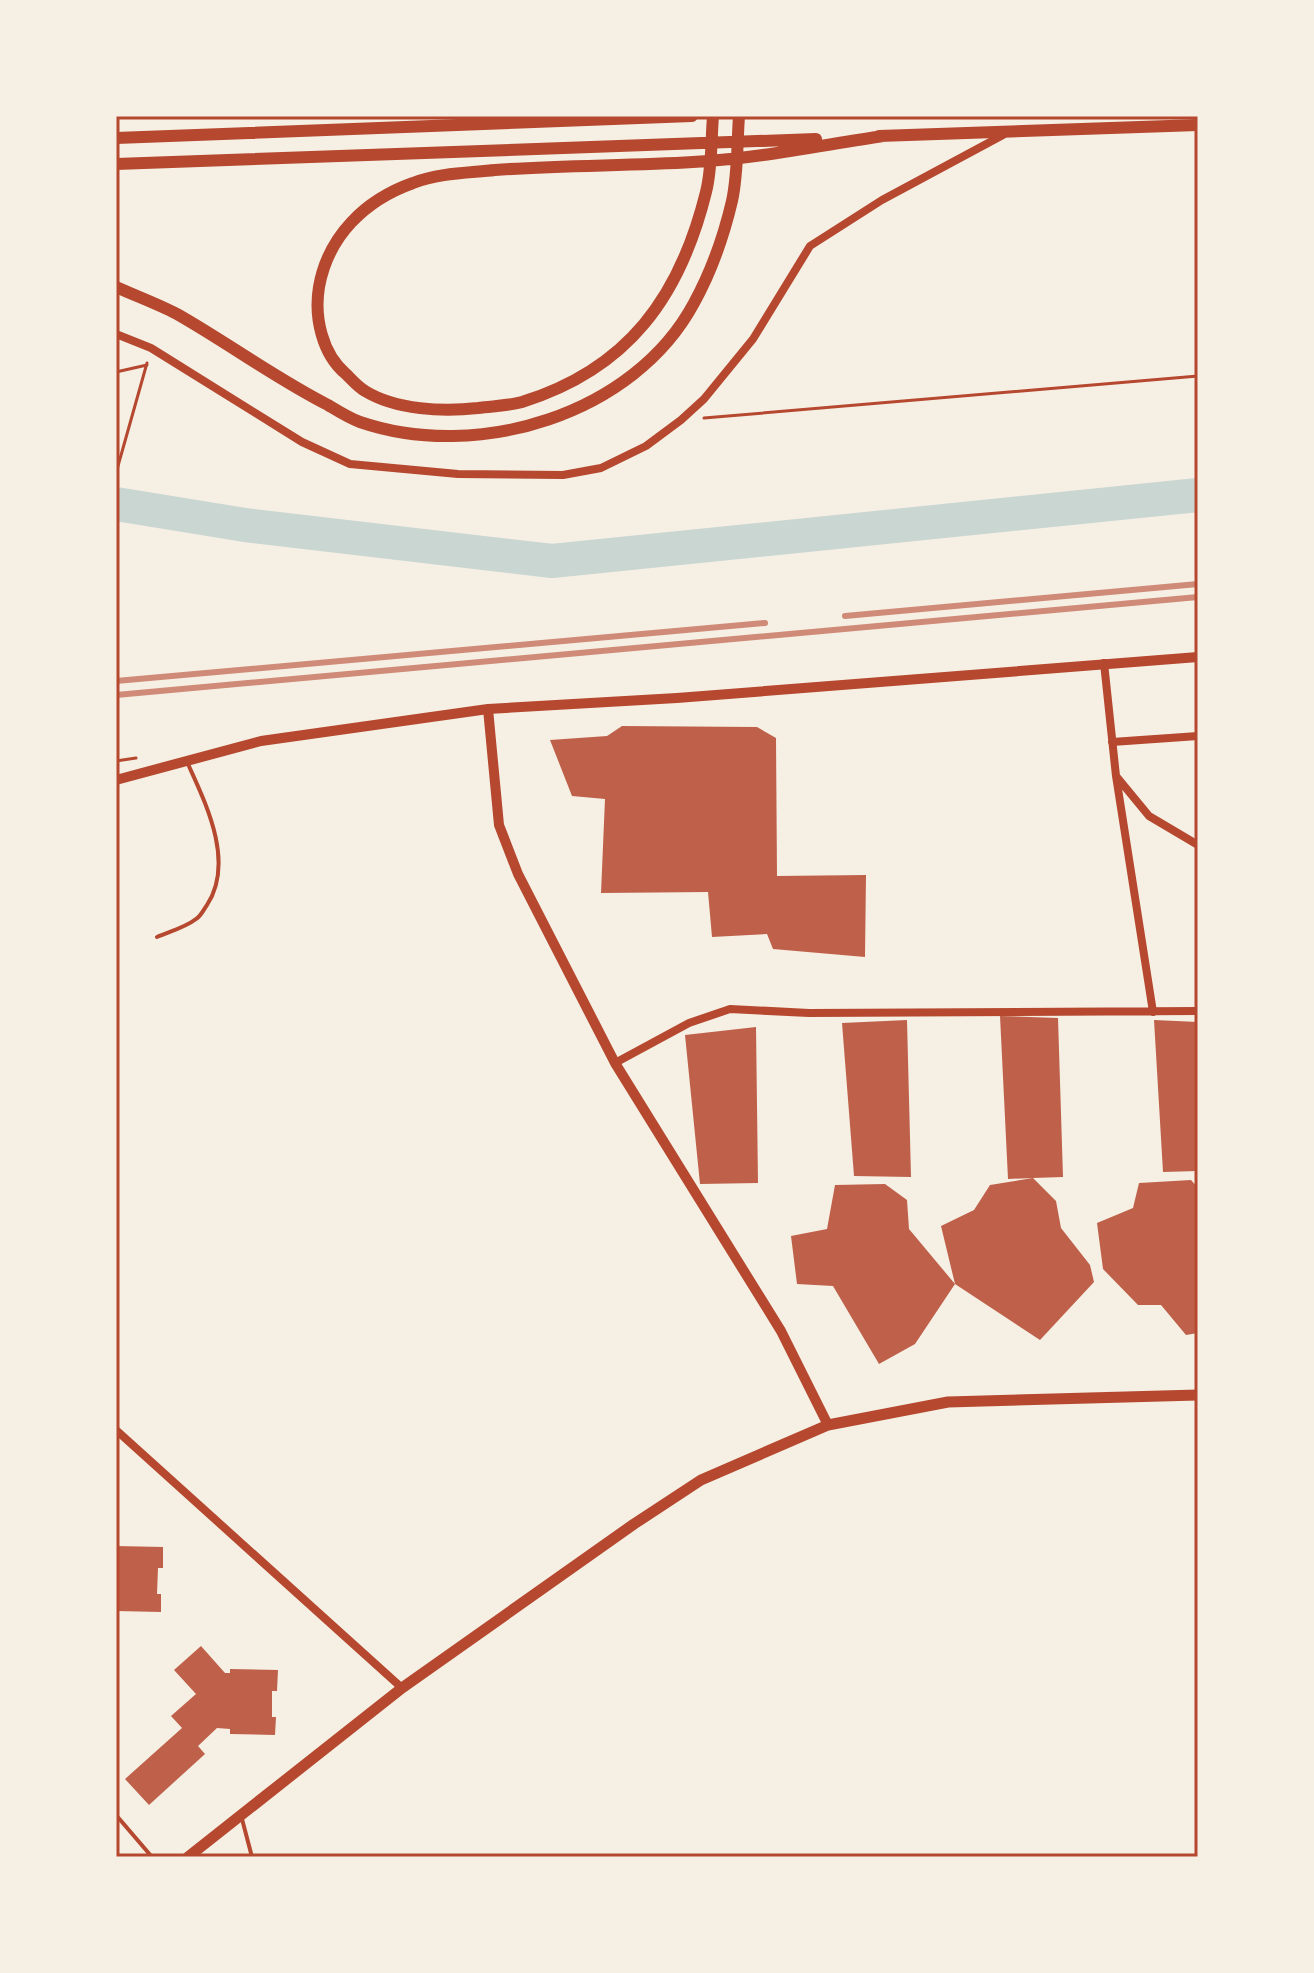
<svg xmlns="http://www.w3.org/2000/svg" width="1314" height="1973" font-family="'Libre Baskerville',serif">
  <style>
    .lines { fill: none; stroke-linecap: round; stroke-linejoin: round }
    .river { stroke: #c9d6d2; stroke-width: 34 }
    .building { fill: #bf614a }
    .path { stroke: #b5482f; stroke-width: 3 }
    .service { stroke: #b5482f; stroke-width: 4 }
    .minor { stroke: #b5482f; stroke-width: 8 }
    .tertiary { stroke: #b5482f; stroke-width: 10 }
    .secondary { stroke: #b5482f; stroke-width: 11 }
    .trunk { stroke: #b5482f; stroke-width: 12 }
    .rail { stroke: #cf8b77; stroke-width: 6 }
    .neatline { fill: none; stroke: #b5482f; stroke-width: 3 }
  </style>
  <rect width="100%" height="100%" fill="#f6efe4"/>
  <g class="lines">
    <!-- river -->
    <path class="river" d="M116,504l129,21 307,36 646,-66"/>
  </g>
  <!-- building -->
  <path class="building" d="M622,726l135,1 19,11 1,138 89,-1 -1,82 -92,-8 -6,-15 -55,3 -4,-45 -107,1 4,-94 -33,-3 -22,-56 57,-4z
    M1000,1016l58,2 5,159 -30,1 23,23 5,27 29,37 4,17 -54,58 -85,-56 -14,-58 33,-16 16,-25 43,-7 -25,1z
    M907,1020l4,157 -57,-1 -12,-153z
    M1154,1020l44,2v149l-35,1z
    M756,1027l2,156 -58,1 -15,-149z
    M1191,1180l7,8v145l-12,2 -25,-30h-23l-35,-36 -6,-46 36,-15 6,-25z
    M885,1184l22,16 2,29 46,55 -40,60 -36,20 -46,-78 -36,-2 -6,-48 36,-7 8,-44z
    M116,1546l47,1v21h-5l-1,26h4v18l-45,-1z
    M201,1646l24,27h5v-4l48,1 -1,21h-5v26h4l-1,18 -45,-1v-5l-13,-1 -19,18 7,8 -56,51 -24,-26 57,-51 -11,-12 25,-22 -22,-24z"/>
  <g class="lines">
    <!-- path -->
    <path class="path" d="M116,372l31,-7
      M704,418l494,-42
      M116,473l31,-110
      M116,761l20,-3"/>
    <!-- service -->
    <path class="service" d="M157,937c12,-5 29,-10 39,-18 5,-3 8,-10 11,-14 28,-43 -1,-101 -19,-141
      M116,1815l36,42
      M242,1819l10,38"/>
    <!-- minor -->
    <path class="minor" d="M116,334l35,14 151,94 48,22 108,10 105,1 38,-7 45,-22 35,-26 23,-21 49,-60 57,-93 72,-46 121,-65
      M1104,663l12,113 33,40 49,29
      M1112,742l86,-6
      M1116,776l37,236
      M615,1063l74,-40 41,-14 79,4 389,-2
      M116,1430l286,258"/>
    <!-- tertiary -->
    <path class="tertiary" d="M488,709l11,116 19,49 97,189 166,268 47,94
      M116,780l145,-39 227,-32 189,-11 521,-41"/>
    <!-- secondary -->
    <path class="secondary" d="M188,1857l214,-169 232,-164 67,-44 127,-55 120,-23 250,-7"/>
    <!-- trunk -->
    <path class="trunk" d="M713,116c-2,25 -1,53 -7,76 -26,105 -78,177 -184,210 -14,4 -30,4 -44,6 -35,4 -82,2 -113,-17 -7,-4 -13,-11 -19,-17 -24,-20 -32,-57 -27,-87 9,-51 46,-87 94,-104 26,-10 55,-10 82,-13 66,-5 132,-4 198,-8 62,-3 129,-17 190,-26
      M879,136l319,-11
      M116,138l576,-22
      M116,164l700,-25
      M116,287c20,9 42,17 61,27 51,29 98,64 151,91 10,6 21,13 32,17 117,40 274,-7 334,-119 17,-31 30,-68 38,-102 6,-27 5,-58 7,-85"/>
    <!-- rail -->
    <path class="rail" d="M845,616l353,-32
      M116,681l649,-58
      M116,695l1082,-98"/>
  </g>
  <!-- border -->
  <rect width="1314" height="1973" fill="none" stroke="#f6efe4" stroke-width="236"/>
  <rect x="118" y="118" width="1078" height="1737" class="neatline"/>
</svg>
